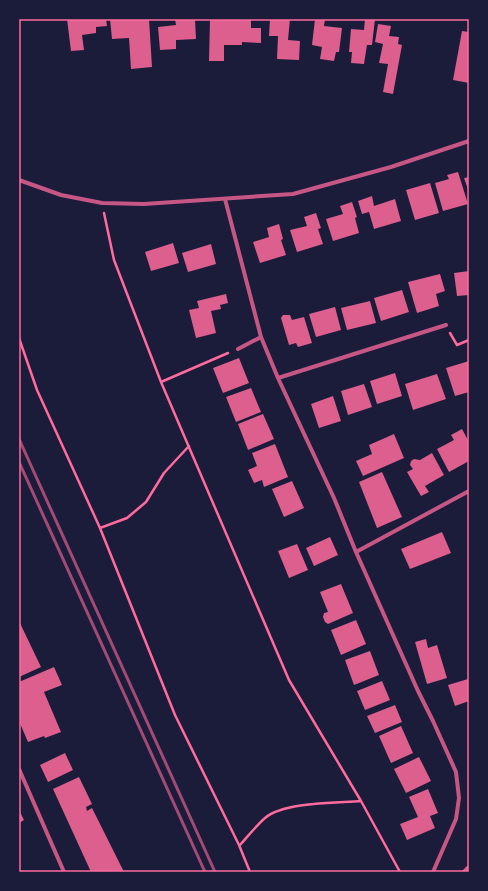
<svg xmlns="http://www.w3.org/2000/svg" width="488" height="891" font-family="Figtree,sans-serif">
  <style>
    .building { fill: #dd5f8e }
    .lines { fill: none; stroke-linecap: round; stroke-linejoin: round }
    .path { stroke: #ff6b9d; stroke-width: 2.5 }
    .minor { stroke: #c65784; stroke-width: 4 }
    .rail { stroke: #a44b75; stroke-width: 3 }
    .neatline { fill: none; stroke: #ff6b9d; stroke-width: 1.5 }
  </style>
  <rect width="100%" height="100%" fill="#1b1b3a"/>
  <!-- building -->
  <path class="building" d="M67,19h39l1,7 -11,1v6l-14,2 2,15 -13,1z
    M110,19h39l3,48 -21,2 -2,-31 -17,1z
    M175,19h20l1,20 -20,1v9l-16,1 -2,-23 18,-2z
    M210,19h41v9h10v15l-19,-1v3h-18v16h-15z
    M270,19h20l-2,21 12,1 -1,19 -22,-1 1,-23h-9z
    M315,19h10l-1,7 18,2 -3,24h-3l-2,9 -14,-2 2,-12 -10,-2z
    M365,19h10l-3,26h-5l-3,19 -13,-1 1,-11h-3l2,-23 13,1z
    M378,24l13,2 -2,10 10,1 -1,7 4,1 -9,49 -10,-2 5,-28 -9,-1 4,-19 -8,-2z
    M462,31l7,1v51l-16,-3z
    M458,172l10,32 -25,7 -8,-28 14,-4 -2,-4z
    M469,177v15l-5,-14z
    M430,183l9,30 -24,7 -9,-30z
    M372,196l2,10 21,-7 6,22 -27,8 -5,-17 -7,2 -4,-13z
    M352,202l5,15 -2,1 4,15 -26,8 -7,-22 17,-5 -3,-8z
    M316,213l5,15 -3,1 5,15 -26,8 -7,-22 17,-4 -3,-9z
    M279,224l4,15 -2,1 5,15 -26,8 -7,-21 16,-5 -2,-9z
    M173,243l6,20 -28,8 -6,-19z
    M211,244l5,20 -28,8 -6,-19z
    M469,271v24l-12,1 -3,-23z
    M440,274l5,17 -9,3 3,12 -22,7 -9,-31z
    M402,290l7,22 -28,9 -7,-23z
    M226,294l2,9 -8,2 1,4 -10,2 5,22 -20,5 -7,-28 10,-2 -2,-7z
    M370,301l6,22 -29,7 -6,-22z
    M335,307l6,23 -25,7 -7,-23z
    M283,315h7l2,5 12,-3 8,26 -14,4 -2,-4 -7,2 -8,-27z
    M239,358l10,25 -26,10 -10,-25z
    M469,361v31l-14,4 -9,-28z
    M395,373l7,23 -25,8 -7,-23z
    M437,374l9,25 -33,11 -8,-26z
    M364,384l8,23 -24,8 -7,-24z
    M251,388l10,24 -25,10 -10,-25z
    M333,396l8,25 -22,7 -8,-24z
    M263,414l11,25 -26,11 -10,-26z
    M462,429l7,13v14l-1,1 1,4 -20,11 -12,-23 17,-9 -3,-5z
    M394,434l10,24 -41,18 -7,-15 16,-7 -3,-9z
    M275,444l13,33 -24,10 -2,-7 -8,3 -6,-13 9,-4 -5,-13z
    M432,453l12,22 -19,11 4,6 -8,4 -14,-24 6,-3 -3,-4 1,-4 3,-2 6,1z
    M382,472l20,45 -25,11 -18,-46z
    M292,481l12,27 -20,9 -12,-28z
    M442,532l9,21 -41,16 -9,-20z
    M330,537l8,18 -24,11 -8,-18z
    M297,544l11,26 -19,8 -11,-27z
    M341,584l12,29 -25,11 -3,-2 -2,-5 1,-4 4,-1 -8,-20z
    M356,620l10,24 -25,11 -10,-25z
    M19,621l22,46 -22,10z
    M426,639l2,9 9,-3 10,33 -20,6 -12,-42z
    M370,651l9,24 -25,10 -9,-25z
    M54,667l8,18 -18,7 17,40 -16,6 -1,-2 -16,6 -9,-21v-39z
    M468,679l1,4v18l-14,5 -7,-21z
    M382,681l8,19 -25,10 -8,-19z
    M395,705l7,17 -27,11 -8,-17z
    M401,726l12,27 -22,10 -12,-27z
    M65,753l8,17 -25,12 -8,-17z
    M419,757l12,24 -25,12 -12,-24z
    M79,777l13,27 -6,3 1,4 5,-3 32,64h-33l-38,-83z
    M428,789l10,24 -8,3 5,12 -28,12 -7,-16 18,-7 -9,-20z
    M19,810l5,10 -5,3z
    M469,864v8h-8z"/>
  <g class="lines">
    <!-- path -->
    <path class="path" d="M104,213l10,47 47,122 128,298 72,121 39,71
      M450,333l7,12 12,-5
      M19,338l18,52 63,138 75,187 64,130 11,27
      M161,382l67,-29
      M100,528l27,-10 19,-16 18,-29 25,-27
      M240,845c8,-9 16,-19 25,-27 19,-16 71,-15 96,-17"/>
    <!-- minor -->
    <path class="minor" d="M19,180l42,15 41,8 42,1 149,-10 98,-27 78,-26
      M225,199l36,138 17,41 56,120 22,54 62,139 15,30 23,51 3,26 -3,21 -23,53
      M238,349l23,-12
      M278,378l168,-53
      M356,552l113,-61
      M19,769l45,103"/>
    <!-- rail -->
    <path class="rail" d="M19,439l196,433
      M19,462l186,410"/>
  </g>
  <!-- border -->
  <rect width="488" height="891" fill="none" stroke="#1b1b3a" stroke-width="40"/>
  <rect x="20" y="20" width="448" height="851" class="neatline"/>
</svg>
